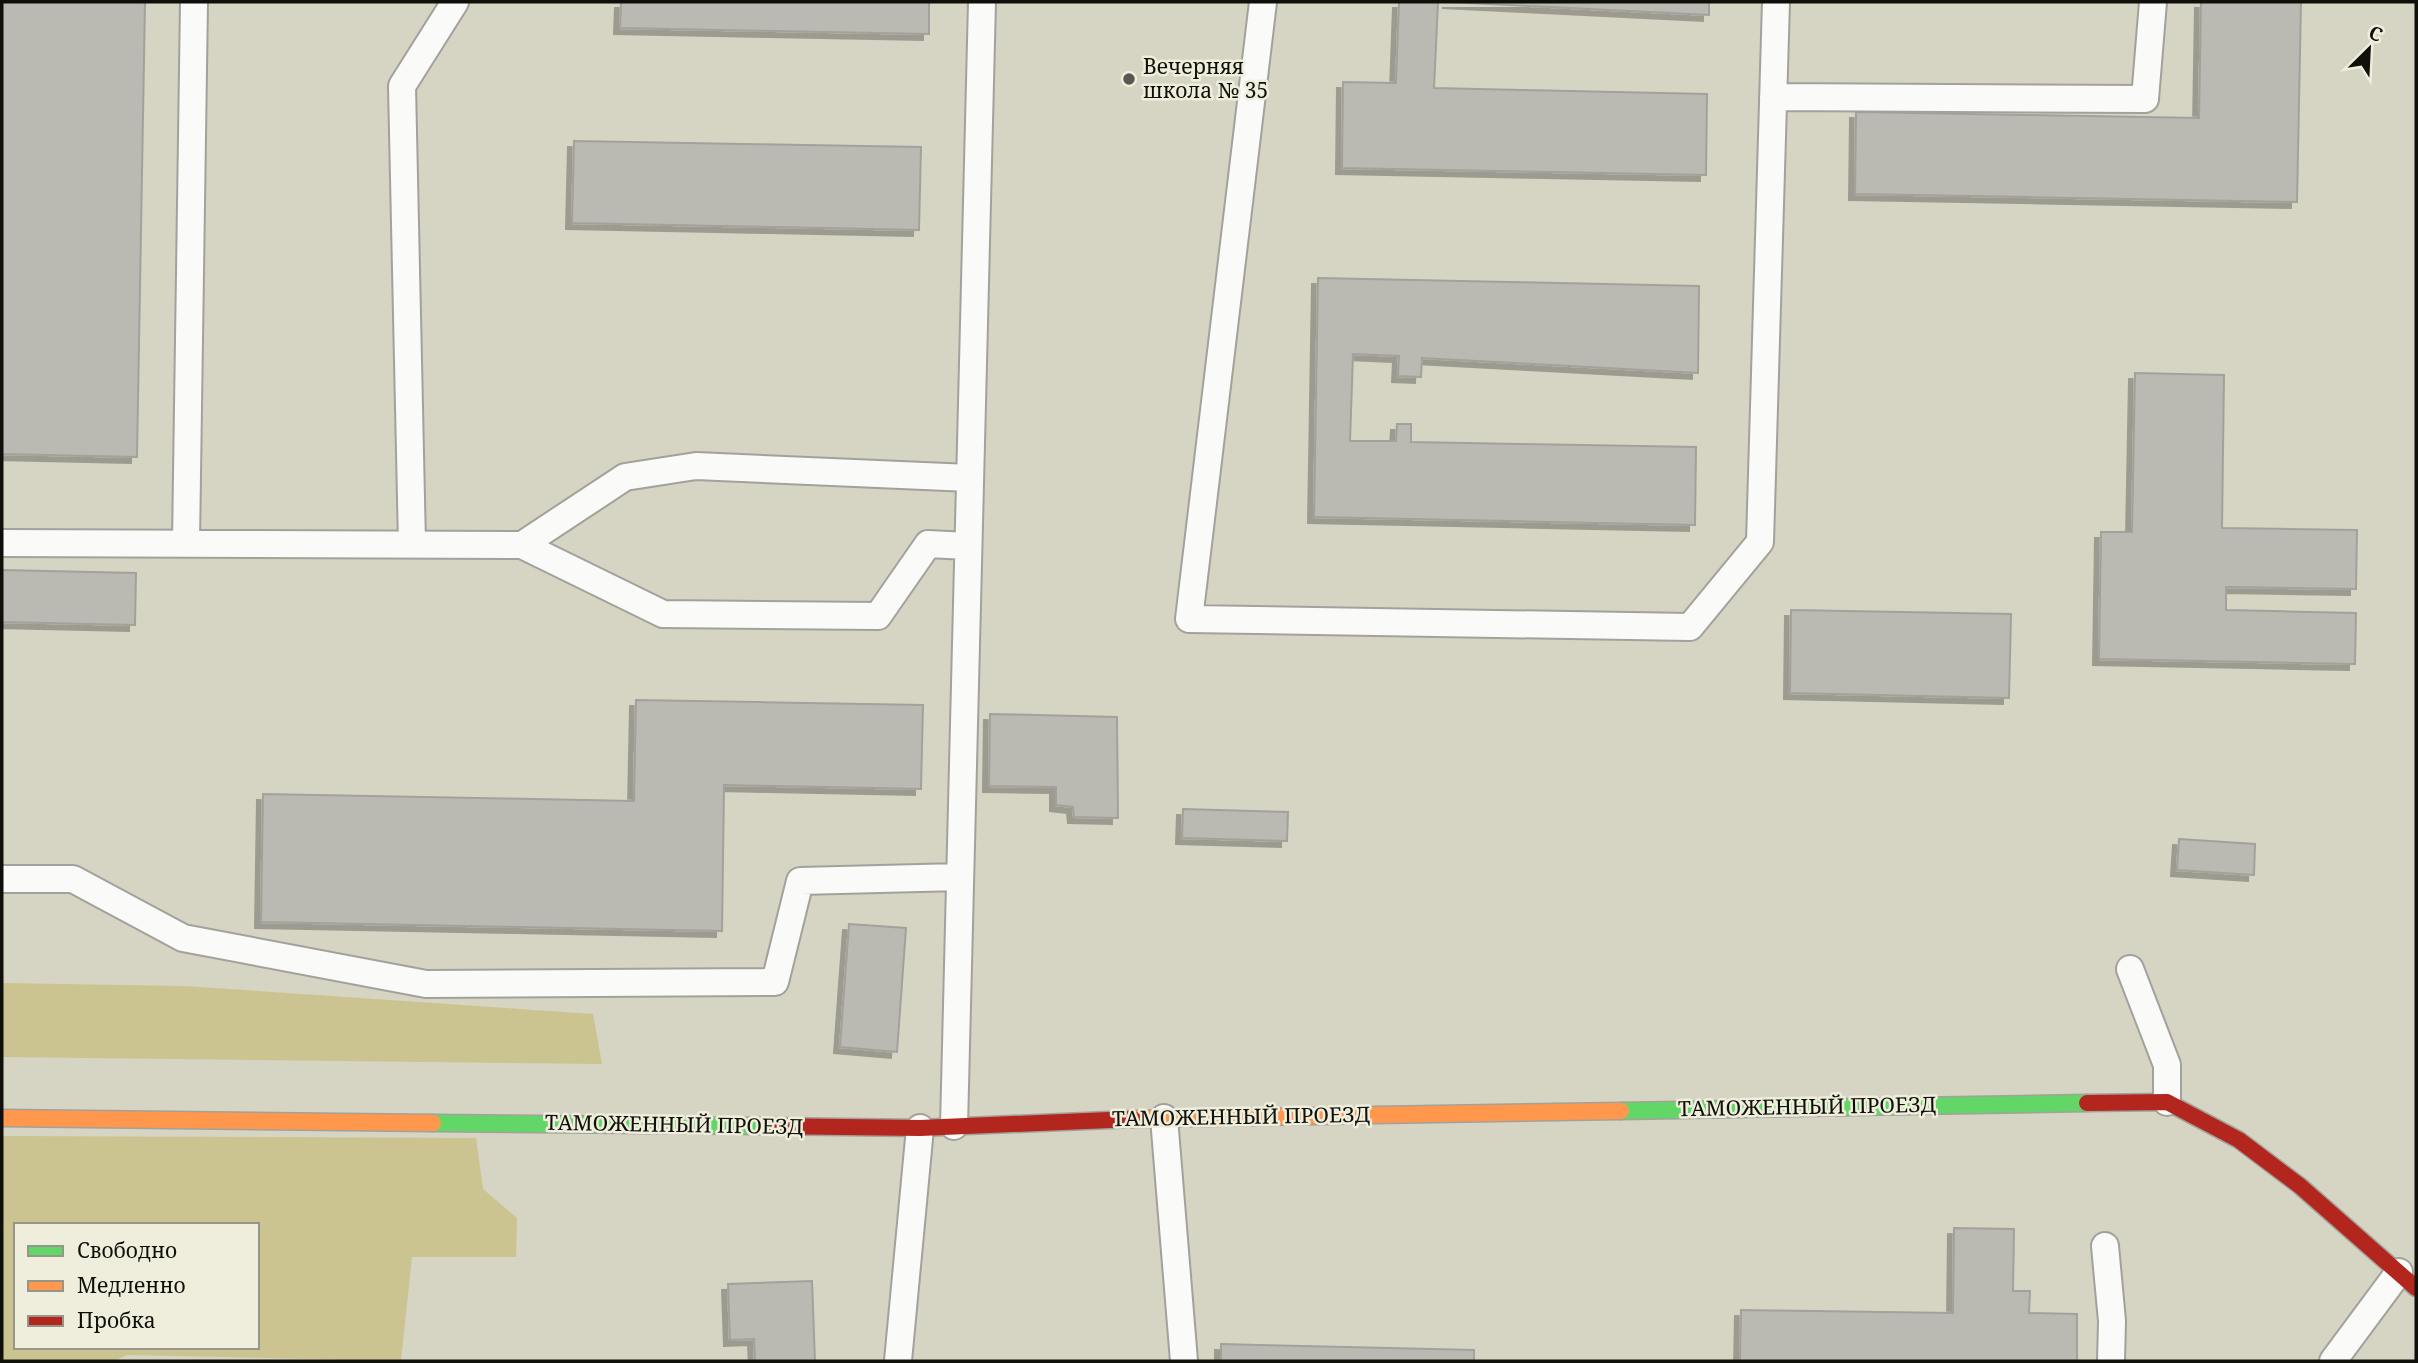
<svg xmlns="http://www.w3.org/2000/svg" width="2418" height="1363" font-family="'Noto Serif',serif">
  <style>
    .built { fill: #d6d4c3; fill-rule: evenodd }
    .forest { fill: #cbc491; fill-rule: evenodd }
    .building { fill: #bab9b2; stroke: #a3a19b; stroke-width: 2; filter: url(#shadow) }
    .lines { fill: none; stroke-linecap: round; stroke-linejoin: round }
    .lane-casing { stroke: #a3a19b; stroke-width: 30 }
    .fast-casing { stroke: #a3a19b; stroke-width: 19 }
    .slow-casing { stroke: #a3a19b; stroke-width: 19 }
    .jam-casing { stroke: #a3a19b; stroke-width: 19 }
    .lane { stroke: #fafaf9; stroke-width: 26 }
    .fast { stroke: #63d668; stroke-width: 16 }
    .slow { stroke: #ff974d; stroke-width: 16 }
    .jam { stroke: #b3261e; stroke-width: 16 }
    .poi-dot { fill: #585751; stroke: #efeedd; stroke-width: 2.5 }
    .labels { text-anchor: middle; stroke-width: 5; stroke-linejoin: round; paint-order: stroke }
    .poi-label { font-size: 21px; fill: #10100a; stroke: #efeedd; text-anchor: start }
    .street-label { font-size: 21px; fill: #10100a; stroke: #efeedd }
  </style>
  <defs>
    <filter id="shadow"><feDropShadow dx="-6" dy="6" stdDeviation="0" flood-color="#0004"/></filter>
  </defs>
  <rect width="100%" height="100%" fill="#dedcd4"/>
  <!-- built -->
  <path class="built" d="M2,2h2414v1359h-2414zM16,1225h241v122h-241z"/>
  <!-- forest -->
  <path class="forest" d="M2,983l183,3 408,28 9,50 -600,-7z
    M2,1136l474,2 7,51 34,29 -1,39h-104l-11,104 -273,-6 -15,6h-111zM16,1225h241v122h-241z"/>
  <!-- building -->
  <path class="building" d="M2,2h143l-8,455 -135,-3z
    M621,2h308v32l-309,-6z
    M1399,2h39l-4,86 273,6 -1,81 -364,-7 1,-86 53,1z
    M1448,2h261v13z
    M2201,2h100l-4,200 -442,-8 1,-82 343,6z
    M574,141l347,6 -2,83 -347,-7z
    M1318,278l381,8 -1,87 -276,-15 -1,19 -23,-1 1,-20 -46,-2 -3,87h46l1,-17h14v18l285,5 -1,78 -381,-8z
    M2135,373l89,2 -2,153 135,2 -1,59 -130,-2v23l130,3 -1,51 -256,-5 2,-127h31z
    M2,570l134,3 -1,52 -133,-3z
    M1791,610l220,4 -2,84 -219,-5z
    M636,700l287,5 -2,84 -197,-4 -2,146 -461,-9 2,-128 371,7z
    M990,714l127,3 1,101 -44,-1 -1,-10 -17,-2v-18l-67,-1z
    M1183,809l105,3 -1,29 -105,-3z
    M2179,839l76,5 -1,31 -77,-5z
    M849,924l57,4 -9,124 -57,-5z
    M1954,1228l60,1 -1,62h17l-1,22 48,1v47h-337l1,-51 212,3z
    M812,1281l3,80h-60l-1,-22 -24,1 -2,-56z
    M1221,1344l253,6v11h-253z"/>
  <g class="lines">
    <!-- lane casing -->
    <g class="lane-casing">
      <path id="lane" d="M1263,2l-74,617 501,8 70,-85 16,-540
        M1773,97l372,2 8,-97
        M2,543l520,2 141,69 215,2 50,-72 40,2
        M186,543l8,-541
        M412,544l-10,-458 53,-84
        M522,545l103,-68 71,-11 274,12
        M2,879h71l110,59 243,46 349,-2 25,-101 160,-4
        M2130,969l37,96v37
        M1164,1118l20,243
        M954,1126l28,-1124
        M2105,1246l7,75 -1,40
        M898,1361l22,-233
        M2333,1361l66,-89"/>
    </g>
    <!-- fast casing -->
    <g class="fast-casing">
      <path id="fast" d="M1621,1111l466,-8
        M433,1123l333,3"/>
    </g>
    <!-- slow casing -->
    <g class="slow-casing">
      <path id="slow" d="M2,1118l431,5
        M1133,1119l488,-8"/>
    </g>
    <!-- jam casing -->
    <g class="jam-casing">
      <path id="jam" d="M2087,1103l80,-1 72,38 61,46 116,102
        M766,1126l154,2 213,-9"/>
    </g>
    <!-- lane -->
    <use href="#lane" class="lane"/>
    <!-- fast -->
    <use href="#fast" class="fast"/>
    <!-- slow -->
    <use href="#slow" class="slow"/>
    <!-- jam -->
    <use href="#jam" class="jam"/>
  </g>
  <!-- markers -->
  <circle class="poi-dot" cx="1129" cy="79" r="7"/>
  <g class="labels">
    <!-- poi labels -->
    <g class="poi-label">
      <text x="1143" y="74">Вечерняя<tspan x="1143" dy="24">школа № 35</tspan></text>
    </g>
    <!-- street labels -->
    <g class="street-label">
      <text transform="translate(1807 1107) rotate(-1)" y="7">ТАМОЖЕННЫЙ ПРОЕЗД</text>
      <text transform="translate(1241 1117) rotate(-1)" y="7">ТАМОЖЕННЫЙ ПРОЕЗД</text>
      <text transform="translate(674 1125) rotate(1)" y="7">ТАМОЖЕННЫЙ ПРОЕЗД</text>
    </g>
  </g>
  <!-- border -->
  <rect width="2418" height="1363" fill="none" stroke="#10100a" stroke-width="7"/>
  <!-- legend -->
  <rect x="14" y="1223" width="245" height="126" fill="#efeedd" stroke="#969589" stroke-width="2"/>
  <rect x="28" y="1246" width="35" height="10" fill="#63d668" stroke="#969589" stroke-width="2"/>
  <text x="77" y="1258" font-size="21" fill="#10100a">Свободно</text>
  <rect x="28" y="1281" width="35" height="10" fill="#ff974d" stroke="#969589" stroke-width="2"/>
  <text x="77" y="1293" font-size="21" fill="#10100a">Медленно</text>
  <rect x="28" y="1316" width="35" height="10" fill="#b3261e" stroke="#969589" stroke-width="2"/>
  <text x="77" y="1328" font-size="21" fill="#10100a">Пробка</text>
  <!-- north arrow -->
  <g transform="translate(2369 49) rotate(24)" stroke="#efeedd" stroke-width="5" paint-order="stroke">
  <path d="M0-5L12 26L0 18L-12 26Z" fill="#10100a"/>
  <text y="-10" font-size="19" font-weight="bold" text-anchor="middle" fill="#10100a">С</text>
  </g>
</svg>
